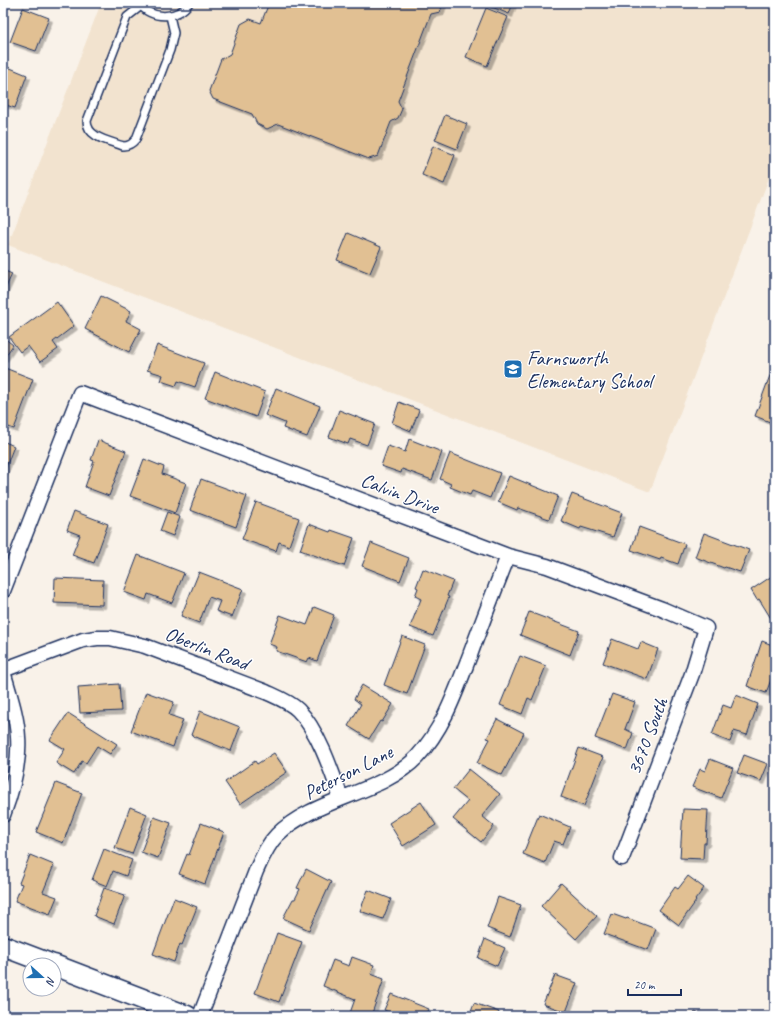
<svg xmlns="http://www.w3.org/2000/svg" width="778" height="1019" font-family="Caveat,sans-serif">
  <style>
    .built { fill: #f2e3cf }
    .building { fill: #e1c093; stroke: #1b2f5e; filter: url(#shadow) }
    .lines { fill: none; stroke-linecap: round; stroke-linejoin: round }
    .lane-casing { stroke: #1b2f5e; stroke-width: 10 }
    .street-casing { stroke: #1b2f5e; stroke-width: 17 }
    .secondary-casing { stroke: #1b2f5e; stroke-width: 23 }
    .lane { stroke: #fff; stroke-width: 7 }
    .street { stroke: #fff; stroke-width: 14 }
    .secondary { stroke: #fff; stroke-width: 20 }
    .labels { text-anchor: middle; stroke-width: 3; stroke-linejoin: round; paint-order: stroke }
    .poi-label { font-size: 20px; fill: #1b2f5e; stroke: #fff; text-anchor: start }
    .street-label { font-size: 20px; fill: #1b2f5e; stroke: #fff }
  </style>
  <defs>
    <filter id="shadow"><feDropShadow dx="3.5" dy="3.5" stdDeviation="0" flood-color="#0004"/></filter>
  </defs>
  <rect width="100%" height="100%" fill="#f9f2e9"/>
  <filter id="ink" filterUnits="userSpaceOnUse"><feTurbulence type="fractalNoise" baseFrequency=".025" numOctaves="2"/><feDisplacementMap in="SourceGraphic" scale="8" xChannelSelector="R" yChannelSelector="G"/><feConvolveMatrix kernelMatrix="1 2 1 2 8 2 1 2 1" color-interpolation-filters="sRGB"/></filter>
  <g filter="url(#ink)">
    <!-- built -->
    <path class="built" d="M101,3h674v159l-125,330 -642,-247z"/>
    <!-- building -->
    <path class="building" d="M269,3h174l-3,9 -9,2 -33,87 4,8 -4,9 -7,4 -13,34 -9,3 -91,-35 -11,5 -10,-5 -5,-10 -39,-15 -4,-8 12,-32 9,-5 11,-30 9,-5 11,4z
      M487,3h26l-4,11 -22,-9z
      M23,8l26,10 -13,33 -26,-9z
      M486,8l22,9 -21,49 -21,-9z
      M3,65l24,10 -12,33 -12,-4z
      M445,115l22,9 -10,25 -22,-9z
      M433,146l22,9 -11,29 -22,-9z
      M348,233l33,14 -11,26 -33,-13z
      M3,270l9,4 -9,20z
      M101,296l30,15 -5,10 15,8 -12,23 -44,-23z
      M57,302l17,24 -21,16 5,7 -18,13 -12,-16 -8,6 -11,-15z
      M3,337l10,8 -9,13 -1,-1z
      M157,345l47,18 -9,24 -17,-6 -2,5 -15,-5 2,-6 -16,-5z
      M775,362v62l-20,-8z
      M5,368l28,11 -19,50 -11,-4v-51z
      M215,372l50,20 -9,25 -51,-19z
      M276,388l44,18 -13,31 -24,-9 2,-5 -20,-8z
      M399,402l20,8 -8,21 -19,-8z
      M339,410l36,14 -8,21 -17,-6 -2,5 -19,-7z
      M409,439l33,13 -10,28 -30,-11 -1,4 -20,-7 7,-20 17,6z
      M98,440l28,11 -17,45 -24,-9 9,-26 -3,-1z
      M3,441l11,5 -11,29z
      M450,453l50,20 -10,25 -18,-7 -2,4 -20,-8 1,-3 -11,-5z
      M144,459l20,8 -2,7 24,9 -11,30 -45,-17z
      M509,476l49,20 -9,23 -31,-11 -1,2 -19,-8z
      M201,479l46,17 -11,31 -46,-17z
      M572,494l50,19 -9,24 -32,-10 -1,2 -19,-8z
      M256,502l43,16 -10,28 -10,-4 -3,9 -34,-12z
      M74,511l34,13 -14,39 -22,-8 8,-20 -13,-5z
      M167,512l13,5 -7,19 -13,-5z
      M309,524l21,8 1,-2 23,8 -10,28 -44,-16z
      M639,527l46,17 -7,20 -17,-6 -1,2 -29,-10z
      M704,533l45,17 -9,22 -15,-5 -1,1 -29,-11z
      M371,543l38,15 -9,23 -38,-15z
      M138,555l46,18 -12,30 -24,-9 -2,6 -22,-8z
      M423,569l30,12 -6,15 2,1 -16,39 -23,-9 11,-28 -6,-3 3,-8 -2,-1z
      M199,572l44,17 -11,28 -16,-6 4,-10 -11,-4 -10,26 -18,-7z
      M775,574v51l-16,-26 -2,1 -6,-10z
      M55,578l48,2 -1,25 -48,-2z
      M314,607l20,8 -17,46 -8,-3 -2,4 -31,-11 1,-4 -8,-3 11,-29 27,10z
      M529,612l50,19 -9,24 -50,-20z
      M402,636l23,9 -18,49 -23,-9z
      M612,639l26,10 3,-7 17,7 -11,30 -44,-16z
      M762,641l13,5v23l-9,24 -19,-7z
      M520,656l26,10 -14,34 -4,-2 -6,16 -22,-9z
      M119,684l2,27 -41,2 -2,-26z
      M362,685l31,19 -11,18 -2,-1 -11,18 -21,-13 13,-22 -7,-5z
      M146,692l28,10 -5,13 14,5 -10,27 -42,-16z
      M612,694l23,8 -10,27 8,4 -6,17 -32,-12z
      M736,695l22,9 -11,31 -13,-4 -4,11 -18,-7 11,-30 8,3z
      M200,711l40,16 -9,24 -40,-16z
      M68,713l49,31 -7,10 -13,-8 -11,17 -4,-2 -8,13 -18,-11 9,-14 -15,-9z
      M497,719l27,14 -22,42 -25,-12 13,-24 -3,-1z
      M579,748l24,9 -19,49 -23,-9z
      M274,753l13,19 -47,32 -15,-22 30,-21 2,3z
      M744,755l24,9 -7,17 -24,-8z
      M710,759l23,9 -12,30 -29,-11 8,-18 5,2z
      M469,769l31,25 -18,22 12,10 -13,16 -28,-23 15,-18 -15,-12z
      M56,783l26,10 -19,50 -27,-11z
      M421,802l15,23 -33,21 -14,-23z
      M130,807l17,7 -15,40 -17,-6z
      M683,809l25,1 -2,33h-2l-1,16 -23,-1z
      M539,814l31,13 -7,17 -9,-3 -9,22 -22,-9z
      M154,817l17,6 -13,35 -17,-6z
      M201,823l23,9 -19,52 -26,-10 8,-20 2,1z
      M104,849l28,11 -6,16 -13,-5 -6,15 -15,-6z
      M30,855l24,10 -11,27 14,5 -7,17 -35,-13 7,-17 -3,-1z
      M306,869l25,13 -22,48 -26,-12 10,-19h2l5,-10 -3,-1z
      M688,876l16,12 -9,12 1,1 -17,24 -20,-15 16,-23 3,2z
      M561,883l36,33 -21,23 -35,-33z
      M104,888l21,7 -11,29 -20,-8z
      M368,890l23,9 -8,20 -23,-8z
      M498,897l23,8 -11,32 -23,-9z
      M174,898l23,9 -15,38 -2,-1 -6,18 -21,-8z
      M612,914l14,5 1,-1 29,11 -8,21 -44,-16z
      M277,933l25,9 -23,60 -24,-9z
      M485,939l20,9 -8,18 -19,-8z
      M352,957l22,8 -3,9 13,5 -13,37h-13l-8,-3 5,-14 -32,-13 10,-26 16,6z
      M555,975l22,8 -11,29 -23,-8z
      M391,994l38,15 -3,7h-27l-15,-6z
      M474,1003l25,9 -1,4h-29z
      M695,1012l11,4h-13z"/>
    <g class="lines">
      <!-- lane casing -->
      <g class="lane-casing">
        <path id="lane" d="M139,3c11,17 39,17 50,0
          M141,6l-14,11 -40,104c0,17 23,20 36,25 6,0 9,-2 13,-7l34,-89 4,-17 -4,-17"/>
      </g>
      <!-- street casing -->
      <g class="street-casing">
        <path id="street" d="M3,591l77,-198 428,163 39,10 115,43 44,19 -14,46 -70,184
          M3,670l80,-30 14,-2h13l35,8 121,46c11,5 24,10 32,18 20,20 34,62 43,88
          M3,671c6,22 14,44 15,66 2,26 -6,54 -15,78
          M200,1016l56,-145c6,-13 11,-26 21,-36 37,-37 105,-41 140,-78 27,-29 39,-66 53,-102 12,-33 25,-66 38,-99"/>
      </g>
      <!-- secondary casing -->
      <g class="secondary-casing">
        <path id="secondary" d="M3,946l50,19
          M54,965l133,51"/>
      </g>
      <!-- lane -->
      <use href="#lane" class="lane"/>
      <!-- street -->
      <use href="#street" class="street"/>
      <!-- secondary -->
      <use href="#secondary" class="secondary"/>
    </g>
  </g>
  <!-- icons -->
  <defs>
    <g id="school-square" transform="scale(1)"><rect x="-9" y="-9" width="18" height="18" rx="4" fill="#1f6fb2" stroke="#fff"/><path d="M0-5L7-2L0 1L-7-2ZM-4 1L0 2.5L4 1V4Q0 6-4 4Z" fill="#fff"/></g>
  </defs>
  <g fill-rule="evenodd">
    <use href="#school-square" x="513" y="369"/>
  </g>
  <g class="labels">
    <!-- poi labels -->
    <g class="poi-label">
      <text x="527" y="365">Farnsworth<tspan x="527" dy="23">Elementary School</tspan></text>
    </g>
    <!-- street labels -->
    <g class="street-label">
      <text transform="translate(400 493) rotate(21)" y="7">Calvin Drive</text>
      <text transform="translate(207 648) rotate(21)" y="7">Oberlin Road</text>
      <text transform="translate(647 736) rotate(-69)" y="7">3670 South</text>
      <text transform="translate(348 772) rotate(-27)" y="7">Peterson Lane</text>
    </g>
  </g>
  <!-- margin -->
  <rect width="778" height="1019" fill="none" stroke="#fff" stroke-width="16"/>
  <rect x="8" y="8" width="762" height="1003" fill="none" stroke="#1b2f5e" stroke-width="1.5" filter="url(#ink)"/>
  <!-- north arrow -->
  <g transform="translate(42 977) rotate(111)"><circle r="19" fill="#ffffff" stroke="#a4acbf"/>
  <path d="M0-3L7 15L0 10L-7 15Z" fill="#1f6fb2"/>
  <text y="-6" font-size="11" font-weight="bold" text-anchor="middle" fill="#1b2f5e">N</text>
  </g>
  <!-- scale -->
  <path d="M628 989v6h53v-6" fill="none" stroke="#1b2f5e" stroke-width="2"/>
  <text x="634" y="989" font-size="12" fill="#1b2f5e" stroke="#ffffff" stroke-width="3" paint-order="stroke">20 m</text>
</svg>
